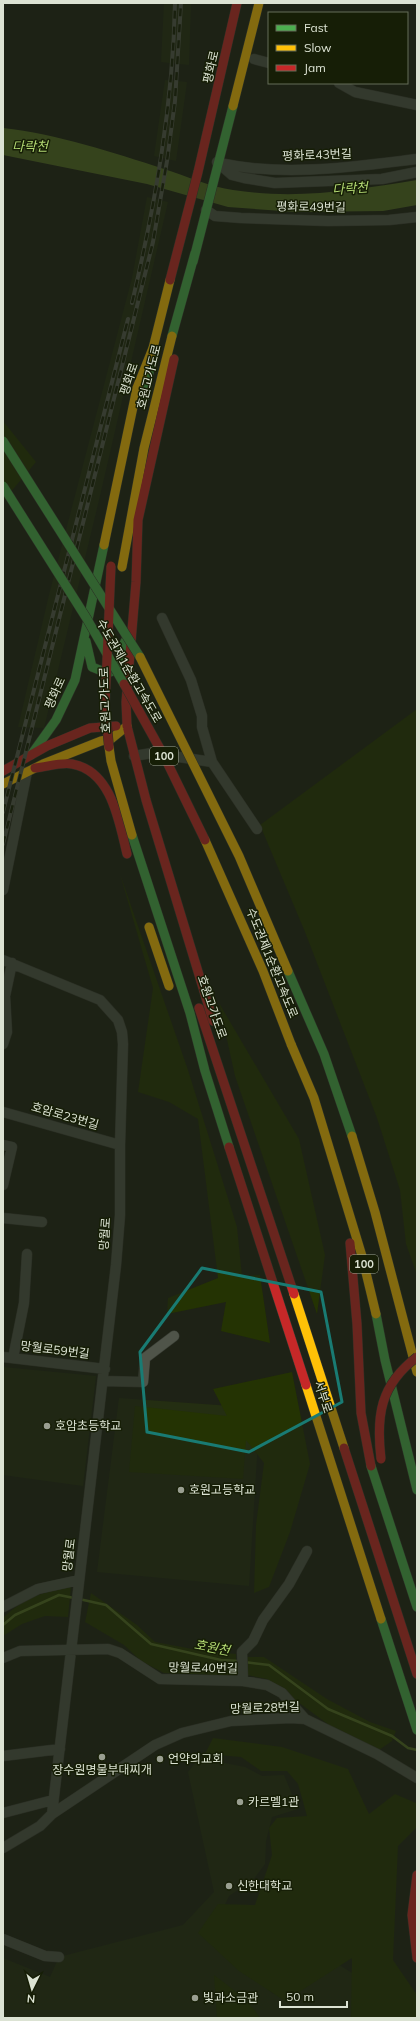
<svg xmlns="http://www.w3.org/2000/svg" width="420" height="2021" font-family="Mulish,'Noto Sans KR',sans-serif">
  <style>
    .built { fill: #242e12 }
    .green { fill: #243303 }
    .water { fill: #536b25 }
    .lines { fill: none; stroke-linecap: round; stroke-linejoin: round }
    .stream { stroke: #536b25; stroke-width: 2.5 }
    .street-casing { stroke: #3a3e35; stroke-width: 11 }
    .fast-casing { stroke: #3a3e35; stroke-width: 10 }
    .slow-casing { stroke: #3a3e35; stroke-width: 10 }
    .jam-casing { stroke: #3a3e35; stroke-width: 10 }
    .street { stroke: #4f5449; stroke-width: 10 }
    .fast { stroke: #4caf50; stroke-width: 9 }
    .slow { stroke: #ffc107; stroke-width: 9 }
    .jam { stroke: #c62828; stroke-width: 9 }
    .rail-casing { stroke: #565a51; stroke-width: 4 }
    .rail { stroke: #161e06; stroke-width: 2.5; stroke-dasharray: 8; stroke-linecap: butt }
    .fast-bridge-casing { stroke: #3a3e35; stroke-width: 10; stroke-linecap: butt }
    .slow-bridge-casing { stroke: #3a3e35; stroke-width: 10; stroke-linecap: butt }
    .jam-bridge-casing { stroke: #3a3e35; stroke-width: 10; stroke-linecap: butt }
    .fast-bridge { stroke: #4caf50; stroke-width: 9 }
    .slow-bridge { stroke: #ffc107; stroke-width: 9 }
    .jam-bridge { stroke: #c62828; stroke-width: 9 }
    .marked { fill: none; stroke: #197b73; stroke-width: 3; stroke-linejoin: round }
    .poi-dot { fill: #9a9f91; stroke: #161e06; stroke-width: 1.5 }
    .labels { text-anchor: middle; stroke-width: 3; stroke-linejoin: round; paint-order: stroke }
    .shield { fill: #161e06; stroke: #a1a896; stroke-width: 1 }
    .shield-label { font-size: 11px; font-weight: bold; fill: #dce3d3 }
    .street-label { font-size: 12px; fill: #dce3d3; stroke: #161e06 }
    .poi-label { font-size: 12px; fill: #dce3d3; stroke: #161e06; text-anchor: start }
    .water-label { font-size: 13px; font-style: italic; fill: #b2d872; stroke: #161e06 }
  </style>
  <rect width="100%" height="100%" fill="#1e2216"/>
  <!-- built -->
  <path class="built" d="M164,3h27l-2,62 -28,-3z
    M165,80l22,2 -11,79 -22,-5z
    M147,197l21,5 -69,298 -55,228 -26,-1 31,-132 83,-317z
    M3,1367l93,9 -13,110 -80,-11z
    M119,1398l141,10 -11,178 -152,-14z
    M199,1758l46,9 17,9 22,-1 14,34 -26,8 -6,24 -1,23 -12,16 -24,16 -18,39 62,59 63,-31 37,23 32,32h-402v-60l47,19 9,-20 124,-32 31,-33 -26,-120z"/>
  <!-- green -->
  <path class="green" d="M3,421l33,41 -32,38 -1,-1z
    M417,709v566l-11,-31 -6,-54 -23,-72 -72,-186 -45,-107z
    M120,874l68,196 49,157 5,49 18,-1 10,68 -49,-12 5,-29 -59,12 1,-16 50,-20 -20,-159 -29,-17 -31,-10 15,-104z
    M219,1003l80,136 26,116 -8,59 -82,-238z
    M292,1372l18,92 -20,68 -21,55 -15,6 2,-68 8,-62 -18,-23 -3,39 -114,-7 6,-66 92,10 -14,-27z
    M71,1587l-3,30 -23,-1 -23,8 -19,12v-18c23,-22 37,-25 68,-31z
    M91,1593l46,32 18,17 43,8 38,4v22l-72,-3 -23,-12 -17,-16 -39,-23z
    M247,1657h17l63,42 43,23 26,9 -4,10 -13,9 -50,-25 -62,-46 -20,-4z
    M213,1738l69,9 66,22 21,45 26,-20 21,9 1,24 -19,19 -5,114 24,35v23h-66l1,-60 -67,43 -46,-30 -41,-38 20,-29 37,1 17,-50 -3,-27 8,-10 30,-2 -9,-32 -11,-13h-26l-20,-14 -36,-3z
    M214,1975c17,13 35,25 46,43h-43z"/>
  <!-- water -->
  <path class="water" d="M3,128c54,6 109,24 161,41 22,7 47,18 69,21 64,10 121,0 184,-10v25l-34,6 -87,1 -68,-5 -81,-23 -144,-29z"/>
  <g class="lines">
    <!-- stream -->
    <path class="stream" d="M79,1599l27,6 45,39 70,16 18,1
      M3,1625l12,-10 44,-20 15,3
      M244,1662l25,3 59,44 64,27 16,12 9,2"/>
    <!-- street casing -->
    <g class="street-casing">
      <path id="street" d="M254,59l15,4
        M339,83l16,9 62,13
        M217,162l15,13 12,3 31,5 107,-4 35,-7
        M219,163c66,14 132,4 198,-4
        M206,210l9,6 26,2 87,3 61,-1 28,-3
        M162,618l29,62 11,36v11l10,35 45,67
        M134,756l18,-3 60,9
        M3,890l24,-118
        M3,960l97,40 18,20 4,12 1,12 -3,101v70l-4,50 -64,549
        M3,1044l4,-12 -2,-36 7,-33
        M3,1112l117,33
        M3,1145l9,2 -9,38
        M3,1218l39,4
        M3,1357l102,12
        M13,1358l11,-55 3,-49
        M103,1381l40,1 2,-24 29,-22
        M3,1607l35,-18 41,-9
        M3,1658l17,-7 88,-2 12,4 40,26 83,2 24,4 15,8 23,26
        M243,1681l-1,-29 11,-11 10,-21 26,-36 18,-33
        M3,1756l57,-7
        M3,1813l50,-13
        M3,1848l37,-22 12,-12 103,-69 27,-12 49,-12 60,-3 14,1 72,35 40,24
        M3,1939l42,17 14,1"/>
    </g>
    <!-- fast casing -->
    <g class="fast-casing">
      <path id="fast" d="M193,262l40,-156
        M172,336l23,-83
        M145,397l8,-49
        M86,641l6,26 15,6 10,-3 6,-25 4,-7
        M31,755l25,-35 19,-40 29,-135
        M132,835l58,178 15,58 24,76
        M288,971l36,83 28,82
        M376,1314l9,46 32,130
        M371,1466l46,141
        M381,1619l36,111"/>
    </g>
    <!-- slow casing -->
    <g class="slow-casing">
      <path id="slow" d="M233,106l26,-103
        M104,545l33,-157 16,-40 17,-68
        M122,567l22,-119 28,-112
        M3,784l40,-20 58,-23 10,-2 16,-13
        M149,927l20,59
        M291,1044l23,54 48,158 14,58
        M352,1136l23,76 42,160
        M294,1294l50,154
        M306,1385l75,234"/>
    </g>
    <!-- jam casing -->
    <g class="jam-casing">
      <path id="jam" d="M170,280l28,-108 39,-169
        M127,726l-1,-24 10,-120 2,-62 36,-161
        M127,726l19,74 67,221
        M35,768c12,-1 25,-6 37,-4 40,7 47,58 55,90
        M3,771l44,-25 43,-18 26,-2
        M199,1008l95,286
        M229,1147l77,238
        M350,1243l7,81 4,89 10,53
        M344,1448l73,226
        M417,1875l-5,40 5,43"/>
    </g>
    <!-- street -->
    <use href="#street" class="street"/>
    <!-- fast -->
    <use href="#fast" class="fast"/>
    <!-- slow -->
    <use href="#slow" class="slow"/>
    <!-- jam -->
    <use href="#jam" class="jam"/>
    <!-- rail casing -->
    <g class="rail-casing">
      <path id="rail" d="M132,303c23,-98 41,-198 43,-300
        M3,812l125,-493
        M3,844l150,-602 14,-81 8,-60 6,-98"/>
    </g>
    <!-- rail -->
    <use href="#rail" class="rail"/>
    <!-- fast-bridge casing -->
    <g class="fast-bridge-casing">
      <path id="fast-bridge" d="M3,441l137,216
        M3,486l84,133 37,65"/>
    </g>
    <!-- slow-bridge casing -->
    <g class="slow-bridge-casing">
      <path id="slow-bridge" d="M140,657l99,199 49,115
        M109,747l2,14 21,74
        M205,840l58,131 28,73"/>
    </g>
    <!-- jam-bridge casing -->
    <g class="jam-bridge-casing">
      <path id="jam-bridge" d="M124,684l40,72 41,84
        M109,747l-4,-42 6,-139
        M381,1459c-5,-43 -1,-74 36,-102"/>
    </g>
    <!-- fast-bridge -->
    <use href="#fast-bridge" class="fast-bridge"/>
    <!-- slow-bridge -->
    <use href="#slow-bridge" class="slow-bridge"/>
    <!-- jam-bridge -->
    <use href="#jam-bridge" class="jam-bridge"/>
  </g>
  <!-- marked area -->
  <path d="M0 0H420V2021H0ZM202,1268l119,24 21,110 -93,50 -102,-20 -7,-80z" fill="#1e2216" fill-opacity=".55" fill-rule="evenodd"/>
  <path class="marked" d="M202,1268l119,24 21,110 -93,50 -102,-20 -7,-80z"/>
  <!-- markers -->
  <g class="poi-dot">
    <circle cx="47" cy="1426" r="4"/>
    <circle cx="181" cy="1490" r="4"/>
    <circle cx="102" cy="1757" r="4"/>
    <circle cx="160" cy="1759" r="4"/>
    <circle cx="240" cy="1802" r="4"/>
    <circle cx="229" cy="1886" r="4"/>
    <circle cx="195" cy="1998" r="4"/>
  </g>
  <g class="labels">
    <!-- shield labels -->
    <g class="shield">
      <rect x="150" y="747" width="28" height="18" rx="3"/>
      <rect x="350" y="1255" width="28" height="18" rx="3"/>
    </g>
    <g class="shield-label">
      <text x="164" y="760">100</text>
      <text x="364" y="1268">100</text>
    </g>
    <!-- street labels -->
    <g class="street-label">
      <text transform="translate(211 67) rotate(-77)" y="4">평화로</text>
      <text transform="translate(317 155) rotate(-2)" y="4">평화로43번길</text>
      <text transform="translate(311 207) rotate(1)" y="4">평화로49번길</text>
      <text transform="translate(149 377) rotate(-76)" y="4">호원고가도로</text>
      <text transform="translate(129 379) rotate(-71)" y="4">평화로</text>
      <text transform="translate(129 671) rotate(60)" y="4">수도권제1순환고속도로</text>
      <text transform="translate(55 693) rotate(-66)" y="4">평화로</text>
      <text transform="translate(105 700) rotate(-92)" y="4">호원고가도로</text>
      <text transform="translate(272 963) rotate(68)" y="4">수도권제1순환고속도로</text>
      <text transform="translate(212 1007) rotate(71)" y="4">호원고가도로</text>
      <text transform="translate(65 1116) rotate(16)" y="4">호암로23번길</text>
      <text transform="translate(105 1234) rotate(-86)" y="4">망월로</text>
      <text transform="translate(55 1350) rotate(7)" y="4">망월로59번길</text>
      <text transform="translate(323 1397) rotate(72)" y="4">서부로</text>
      <text transform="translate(69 1555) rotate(-83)" y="4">망월로</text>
      <text transform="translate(203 1668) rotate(1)" y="4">망월로40번길</text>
      <text transform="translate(265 1708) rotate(-2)" y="4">망월로28번길</text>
    </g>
    <!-- poi labels -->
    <g class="poi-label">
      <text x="55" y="1430">호암초등학교</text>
      <text x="189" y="1494">호원고등학교</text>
      <text x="168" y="1763">언약의교회</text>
      <text x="102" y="1774" text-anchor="middle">장수원명물부대찌개</text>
      <text x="248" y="1806">카르멜1관</text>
      <text x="237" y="1890">신한대학교</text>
      <text x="203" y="2002">빛과소금관</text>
    </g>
    <!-- water labels -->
    <g class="water-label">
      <text x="30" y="151">다락천</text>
      <text transform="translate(350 188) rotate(-4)" y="5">다락천</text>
      <text transform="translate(212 1647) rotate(11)" y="5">호원천</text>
    </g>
  </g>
  <!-- border -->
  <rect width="420" height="2021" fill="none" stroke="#dce3d3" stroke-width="8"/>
  <!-- legend -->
  <rect x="268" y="12" width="140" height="72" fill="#161e06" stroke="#656d58"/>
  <rect x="276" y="25" width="20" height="6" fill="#4caf50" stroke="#656d58"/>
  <text x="304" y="32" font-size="12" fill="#dce3d3">Fast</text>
  <rect x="276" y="45" width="20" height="6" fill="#ffc107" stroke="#656d58"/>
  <text x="304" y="52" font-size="12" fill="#dce3d3">Slow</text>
  <rect x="276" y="65" width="20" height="6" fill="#c62828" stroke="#656d58"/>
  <text x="304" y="72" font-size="12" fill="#dce3d3">Jam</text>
  <!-- north arrow -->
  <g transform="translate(32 1989) rotate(185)" stroke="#161e06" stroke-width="3" paint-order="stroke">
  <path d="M0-3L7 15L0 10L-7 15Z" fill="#dce3d3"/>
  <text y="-6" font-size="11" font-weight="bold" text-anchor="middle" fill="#dce3d3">N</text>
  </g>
  <!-- scale -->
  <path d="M280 2001v6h67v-6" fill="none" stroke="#dce3d3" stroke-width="2"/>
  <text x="286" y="2001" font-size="12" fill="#dce3d3" stroke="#161e06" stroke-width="3" paint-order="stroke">50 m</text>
</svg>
